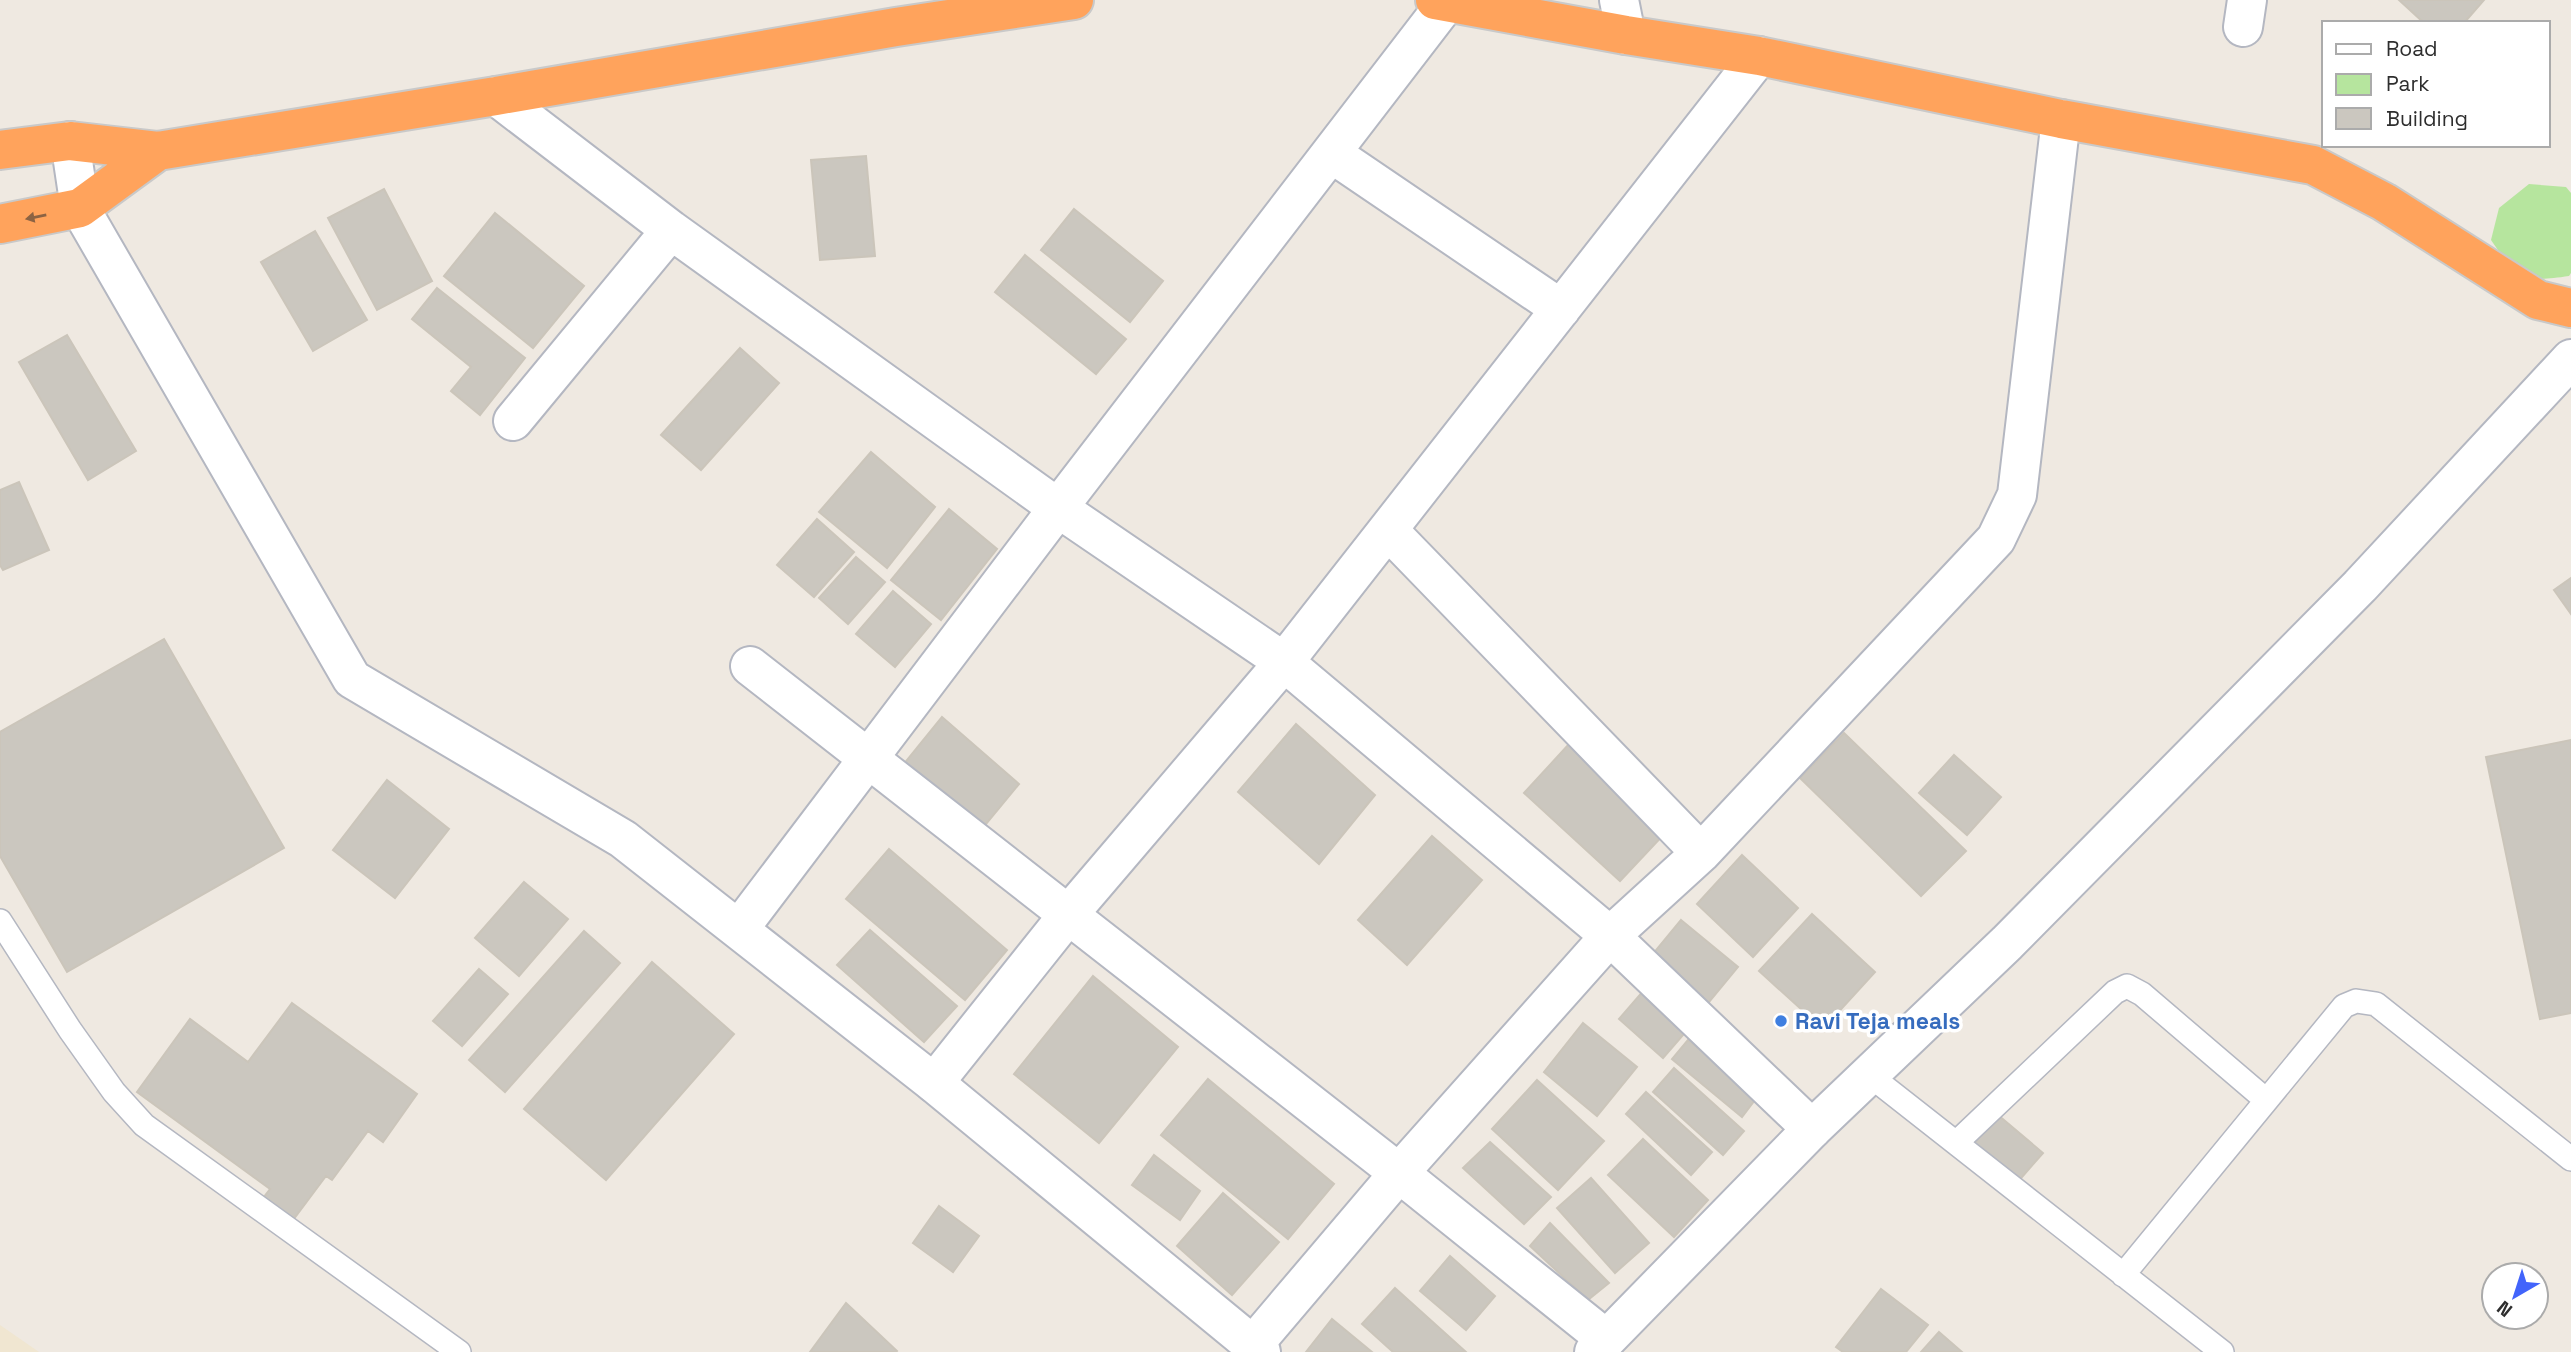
<svg xmlns="http://www.w3.org/2000/svg" width="2571" height="1352" font-family="'Space Grotesk',sans-serif">
  <style>
    .education { fill: #f0e6d1 }
    .green { fill: #b6e59e }
    .building { fill: #cbc7bf; stroke: #cbc5ba; stroke-width: 2 }
    .lines { fill: none; stroke-linecap: round; stroke-linejoin: round }
    .lane-casing { stroke: #b4b7c1; stroke-width: 26 }
    .street-casing { stroke: #b4b7c1; stroke-width: 42 }
    .secondary-casing { stroke: #b4b7c1; stroke-width: 42 }
    .highway-casing { stroke: #c9c9c9; stroke-width: 42 }
    .lane { stroke: #fff; stroke-width: 23 }
    .street { stroke: #fff; stroke-width: 38 }
    .secondary { stroke: #fff; stroke-width: 38 }
    .highway { stroke: #ffa35c; stroke-width: 38 }
    .oneway { fill: #8c6343 }
    .shop-dot { fill: #3f7fe0; stroke: #fff; stroke-width: 2.5 }
    .labels { text-anchor: middle; stroke-width: 7; stroke-linejoin: round; paint-order: stroke }
    .shop-label { font-size: 23px; font-weight: bold; fill: #366cbe; stroke: #fff; text-anchor: start }
  </style>
  <rect width="100%" height="100%" fill="#efe9e1"/>
  <!-- education -->
  <path class="education" d="M0,1325l39,27h-39z"/>
  <!-- green -->
  <path class="green" d="M2529,184l37,3 5,6v80l-2,3c-47,7 -52,2 -78,-36l8,-32z"/>
  <!-- building -->
  <path class="building" d="M2399,0h85l-20,23h-40z
    M866,156l9,100 -55,4 -9,-100z
    M384,189l48,92 -55,29 -49,-92z
    M1074,209l89,72 -33,41 -89,-72z
    M495,213l89,73 -51,62 -89,-72z
    M315,231l52,89 -54,31 -52,-89z
    M1025,255l101,84 -30,35 -101,-82z
    M437,288l88,70 -45,57 -29,-24 20,-24 -59,-48z
    M67,335l69,116 -48,29 -69,-118z
    M740,348l39,35 -78,87 -40,-35z
    M871,452l64,55 -48,61 -68,-56z
    M19,482l30,68 -46,20 -3,-5v-75z
    M949,509l48,40 -56,71 -50,-40z
    M817,519l37,33 -40,45 -37,-32z
    M856,557l29,25 -37,42 -29,-26z
    M2571,578v36l-17,-24z
    M893,591l38,33 -36,43 -39,-33z
    M164,639l120,209 -217,124 -67,-116v-124z
    M942,717l77,67 -38,46 -78,-65z
    M1296,724l79,71 -56,69 -81,-72z
    M1844,733l122,118 -45,45 -121,-118z
    M2571,740v273l-31,6 -54,-262z
    M1570,743l97,88 -47,50 -96,-88z
    M1954,755l47,42 -34,38 -48,-42z
    M387,780l62,49 -54,69 -62,-48z
    M1432,836l50,44 -75,85 -49,-45z
    M889,849l118,101 -42,50 -119,-101z
    M1742,855l56,53 -45,49 -56,-53z
    M524,882l44,37 -49,57 -44,-38z
    M1812,914l63,58 -52,57 -64,-58z
    M1681,920l57,47 -34,41 -57,-47z
    M870,930l87,76 -33,36 -87,-77z
    M584,931l36,32 -115,129 -36,-32z
    M652,962l82,72 -128,146 -82,-71z
    M479,969l29,25 -46,52 -29,-25z
    M1093,976l85,71 -79,96 -85,-69z
    M1645,989l44,39 -26,30 -44,-39z
    M292,1003l125,91 -34,48 -15,-11 -36,49 -6,-4 -39,52 -30,-22 13,-17 -133,-97 53,-73 58,43z
    M1583,1023l54,44 -40,49 -53,-44z
    M1688,1040l70,56 -16,21 -70,-58z
    M1674,1068l70,63 -21,24 -70,-63z
    M1208,1079l126,105 -46,55 -127,-104z
    M1537,1080l67,61 -46,49 -66,-61z
    M1646,1092l66,60 -21,23 -65,-61z
    M1998,1115l45,38 -28,32 -45,-37z
    M1643,1139l65,61 -34,37 -66,-62z
    M1490,1142l61,55 -27,27 -61,-56z
    M1154,1155l46,36 -20,29 -48,-35z
    M1591,1178l58,65 -34,30 -58,-65z
    M1223,1193l56,49 -47,53 -55,-49z
    M939,1206l40,30 -26,36 -40,-29z
    M1550,1223l59,60 -21,17 -58,-54z
    M1450,1256l45,40 -29,34 -46,-39z
    M1395,1288l71,64h-73l-31,-28z
    M1881,1289l47,36 -22,27h-63l-7,-5z
    M846,1303l51,48 -1,1h-86z
    M1332,1319l40,33h-66z
    M1939,1332l23,20h-41z"/>
  <g class="lines">
    <!-- lane casing -->
    <g class="lane-casing">
      <path id="lane" d="M0,921l70,109 44,62 30,33 315,227
        M1868,1074l354,278
        M1956,1143l159,-151 12,-6 15,8 124,106
        M2123,1275l221,-269 12,-5 20,3 195,155"/>
    </g>
    <!-- street casing -->
    <g class="street-casing">
      <path id="street" d="M1619,0l7,35
        M2243,27l4,-27
        M496,96l175,134 387,278 226,154 326,274 202,193
        M1331,153l230,156
        M513,421l158,-191
        M1388,530l313,323
        M750,666l649,507 207,166
        M739,929l319,-421 389,-506
        M934,1083l134,-168 216,-253 475,-606
        M1253,1345l146,-172 211,-237 91,-83 295,-314 21,-44 44,-376"/>
    </g>
    <!-- secondary casing -->
    <g class="secondary-casing">
      <path id="secondary" d="M70,141l10,67 272,471 271,160 311,244 327,269
        M1594,1352l218,-223 195,-186 353,-357 211,-227"/>
    </g>
    <!-- highway casing -->
    <g class="highway-casing">
      <path id="highway" d="M1435,0l191,35 133,21 302,63 252,46 71,37 154,98 33,8
        M0,150l70,-9 88,10 338,-55 400,-69 178,-27
        M0,224l80,-16 78,-57"/>
    </g>
    <!-- lane -->
    <use href="#lane" class="lane"/>
    <!-- street -->
    <use href="#street" class="street"/>
    <!-- secondary -->
    <use href="#secondary" class="secondary"/>
    <!-- highway -->
    <use href="#highway" class="highway"/>
  </g>
  <!-- one-way arrows -->
  <defs><path id="oneway-solid" d="M-6-.8H1V-3.2L6.5 0L1 3.2V.8H-6Z" transform="scale(1.75)"/></defs>
  <use class="oneway" href="#oneway-solid" transform="translate(36 217) rotate(169)"/>
  <!-- markers -->
  <circle class="shop-dot" cx="1781" cy="1021" r="7"/>
  <g class="labels">
    <!-- shop labels -->
    <g class="shop-label">
      <text x="1795" y="1029">Ravi Teja meals</text>
    </g>
  </g>
  <!-- legend -->
  <rect x="2322" y="21" width="228" height="126" fill="#ffffff" stroke="#ababab" stroke-width="2"/>
  <rect x="2336" y="44" width="35" height="10" fill="#ffffff" stroke="#ababab" stroke-width="2"/>
  <text x="2386" y="56" font-size="21" fill="#2e2e2e">Road</text>
  <rect x="2336" y="74" width="35" height="21" fill="#b6e59e" stroke="#ababab" stroke-width="2"/>
  <text x="2386" y="91" font-size="21" fill="#2e2e2e">Park</text>
  <rect x="2336" y="108" width="35" height="21" fill="#cbc7bf" stroke="#ababab" stroke-width="2"/>
  <text x="2386" y="126" font-size="21" fill="#2e2e2e">Building</text>
  <!-- north arrow -->
  <g transform="translate(2515 1296) rotate(219)"><circle r="33" fill="#ffffff" stroke="#ababab" stroke-width="2"/>
  <path d="M0-5L12 26L0 18L-12 26Z" fill="#4264fb"/>
  <text y="-10" font-size="19" font-weight="bold" text-anchor="middle" fill="#2e2e2e">N</text>
  </g>
</svg>
